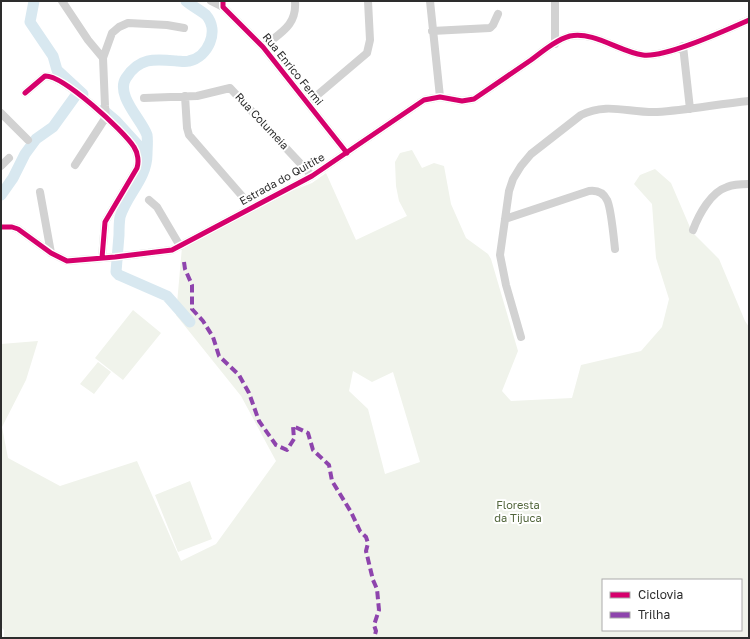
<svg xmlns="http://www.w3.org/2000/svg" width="750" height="639" font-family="'Golos Text',sans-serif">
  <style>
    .green { fill: #f0f3eb; fill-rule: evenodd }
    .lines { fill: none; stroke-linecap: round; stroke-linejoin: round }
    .river { stroke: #d8e8f0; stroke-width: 11 }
    .minor { stroke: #d2d2d2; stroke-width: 8 }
    .quiet { stroke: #8e44ad; stroke-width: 4; stroke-dasharray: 8 4; stroke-linecap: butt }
    .cycleway-casing { stroke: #fff; stroke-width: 8 }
    .cycleway { stroke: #d6006c; stroke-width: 5 }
    .labels { text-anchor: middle; stroke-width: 4; stroke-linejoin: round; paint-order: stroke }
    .street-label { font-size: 11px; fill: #2d2d2d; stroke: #fff }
    .park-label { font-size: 11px; fill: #52663c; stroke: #fff }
  </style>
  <rect width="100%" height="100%" fill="#fff"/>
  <!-- green -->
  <path class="green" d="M412,150l10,18 12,-5 10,3 7,38 15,34 22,16 3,5 27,92 -16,40 9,10 61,-3 9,-33 60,-14 21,-24 7,-28 -13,-41 -4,-54 -18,-20 6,-9 15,-6 16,14 21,49 27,27 26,62 4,6v311h-745v-8l-3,-3v-283l37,-3 -12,39 -24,47 6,31 52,28 77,-25 44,100 35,-17 60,-83 -35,-65 -65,-81 6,-68 112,-57 18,-7 14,-10 30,67 51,-24 -8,-15 -3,-15 -1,-24 5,-9zM353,371l19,11 21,-10 27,90 -35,12 -17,-65 -19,-18zM603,580h138v50h-138z
    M133,310l28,23 -38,47 -28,-22z
    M98,362l13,10 -17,22 -14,-10z
    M190,481l22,58 -34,13 -23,-57z"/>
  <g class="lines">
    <!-- river -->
    <path class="river" d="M34,1l-4,21 23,34 4,14 26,24
      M186,1c6,5 14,9 20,14 14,16 2,42 -17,46 -4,1 -9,0 -12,0 -22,-2 -38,-4 -51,17 -11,17 16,42 21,57 1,6 0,13 0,19 0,25 -20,40 -27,63 -1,6 -1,13 -1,18 -1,13 -2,25 -3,37l3,3 48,21 23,26
      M103,110l13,11 31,34
      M1,195l12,-17 12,-24 11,-15 17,-12 26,-36"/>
    <!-- minor -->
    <path class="minor" d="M62,1l26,39 15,18 2,48 1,11
      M211,1l12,6
      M223,1v6l40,40 84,106
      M430,1l10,96
      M432,31l58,-3 3,-3 5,-11
      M555,44v-43
      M683,46l7,63
      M263,47c17,-14 34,-21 32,-46
      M103,58l9,-25 7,-6 9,-4 39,2 17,3
      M25,93l20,-17c18,-1 79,55 89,71 4,6 5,15 3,21l-32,54 -3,36
      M185,96l2,32 2,7 53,61
      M144,98l53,-2 33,-8 82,88
      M308,103l59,-50 3,-13 -2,-39
      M1,113l27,27
      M75,165l31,-48
      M1,166l8,-8
      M40,192l11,61
      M149,200l8,7 23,39
      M505,219l84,-28c8,-1 14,1 18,9 4,7 7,40 8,49
      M1,227h11l6,2 33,24 16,8 48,-4 57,-7 140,-74 112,-76 16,-3 22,4 12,-2c19,-13 38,-26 57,-39 12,-9 25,-20 39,-24 24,-5 50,16 73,19 22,3 83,-25 106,-35
      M693,230c6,-16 18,-38 34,-43 7,-3 15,-3 22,-3
      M521,337l-15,-52 -6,-30 9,-64 4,-12 8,-13 10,-12 50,-39c27,-13 47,-2 76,-3 31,-2 61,-8 92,-11"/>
    <!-- quiet -->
    <path class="quiet" d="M184,262l1,7 7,16v24l11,12 10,16 6,19 20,19 10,18 10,28 17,24 11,5 7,-11 -1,-13 15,7 5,17 16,15 3,16 19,31 9,19 6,6 2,6 -2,8 7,29 4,9 2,21 -5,15 2,6 -2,7"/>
    <!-- cycleway casing -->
    <g class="cycleway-casing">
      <path id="cycleway" d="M223,1v6l40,40 84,106
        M25,93l20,-17c18,-1 79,55 89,71 4,6 5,15 3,21l-32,54 -3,36
        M1,227h11l6,2 33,24 16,8 48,-4 57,-7 140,-74 112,-76 16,-3 22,4 12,-2c19,-13 38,-26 57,-39 12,-9 25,-20 39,-24 24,-5 50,16 73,19 22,3 83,-25 106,-35"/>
    </g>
    <!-- cycleway -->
    <use href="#cycleway" class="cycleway"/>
  </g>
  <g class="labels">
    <!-- street labels -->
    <g class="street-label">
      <text transform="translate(293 69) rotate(51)" y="4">Rua Enrico Fermi</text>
      <text transform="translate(262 121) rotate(47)" y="4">Rua Columeia</text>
      <text transform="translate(282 179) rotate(-29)" y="4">Estrada do Quitite</text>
    </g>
    <!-- park labels -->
    <g class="park-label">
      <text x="518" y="509">Floresta<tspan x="518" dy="13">da Tijuca</tspan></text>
    </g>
  </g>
  <!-- border -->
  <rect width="750" height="639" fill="none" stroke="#2d2d2d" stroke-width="4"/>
  <!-- legend -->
  <rect x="602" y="579" width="140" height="52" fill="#ffffff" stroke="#ababab"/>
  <rect x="610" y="592" width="20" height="6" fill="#d6006c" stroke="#ababab"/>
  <text x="638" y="599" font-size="12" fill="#2d2d2d">Ciclovia</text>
  <rect x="610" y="612" width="20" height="6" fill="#8e44ad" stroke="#ababab"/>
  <text x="638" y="619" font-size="12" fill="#2d2d2d">Trilha</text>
</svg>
